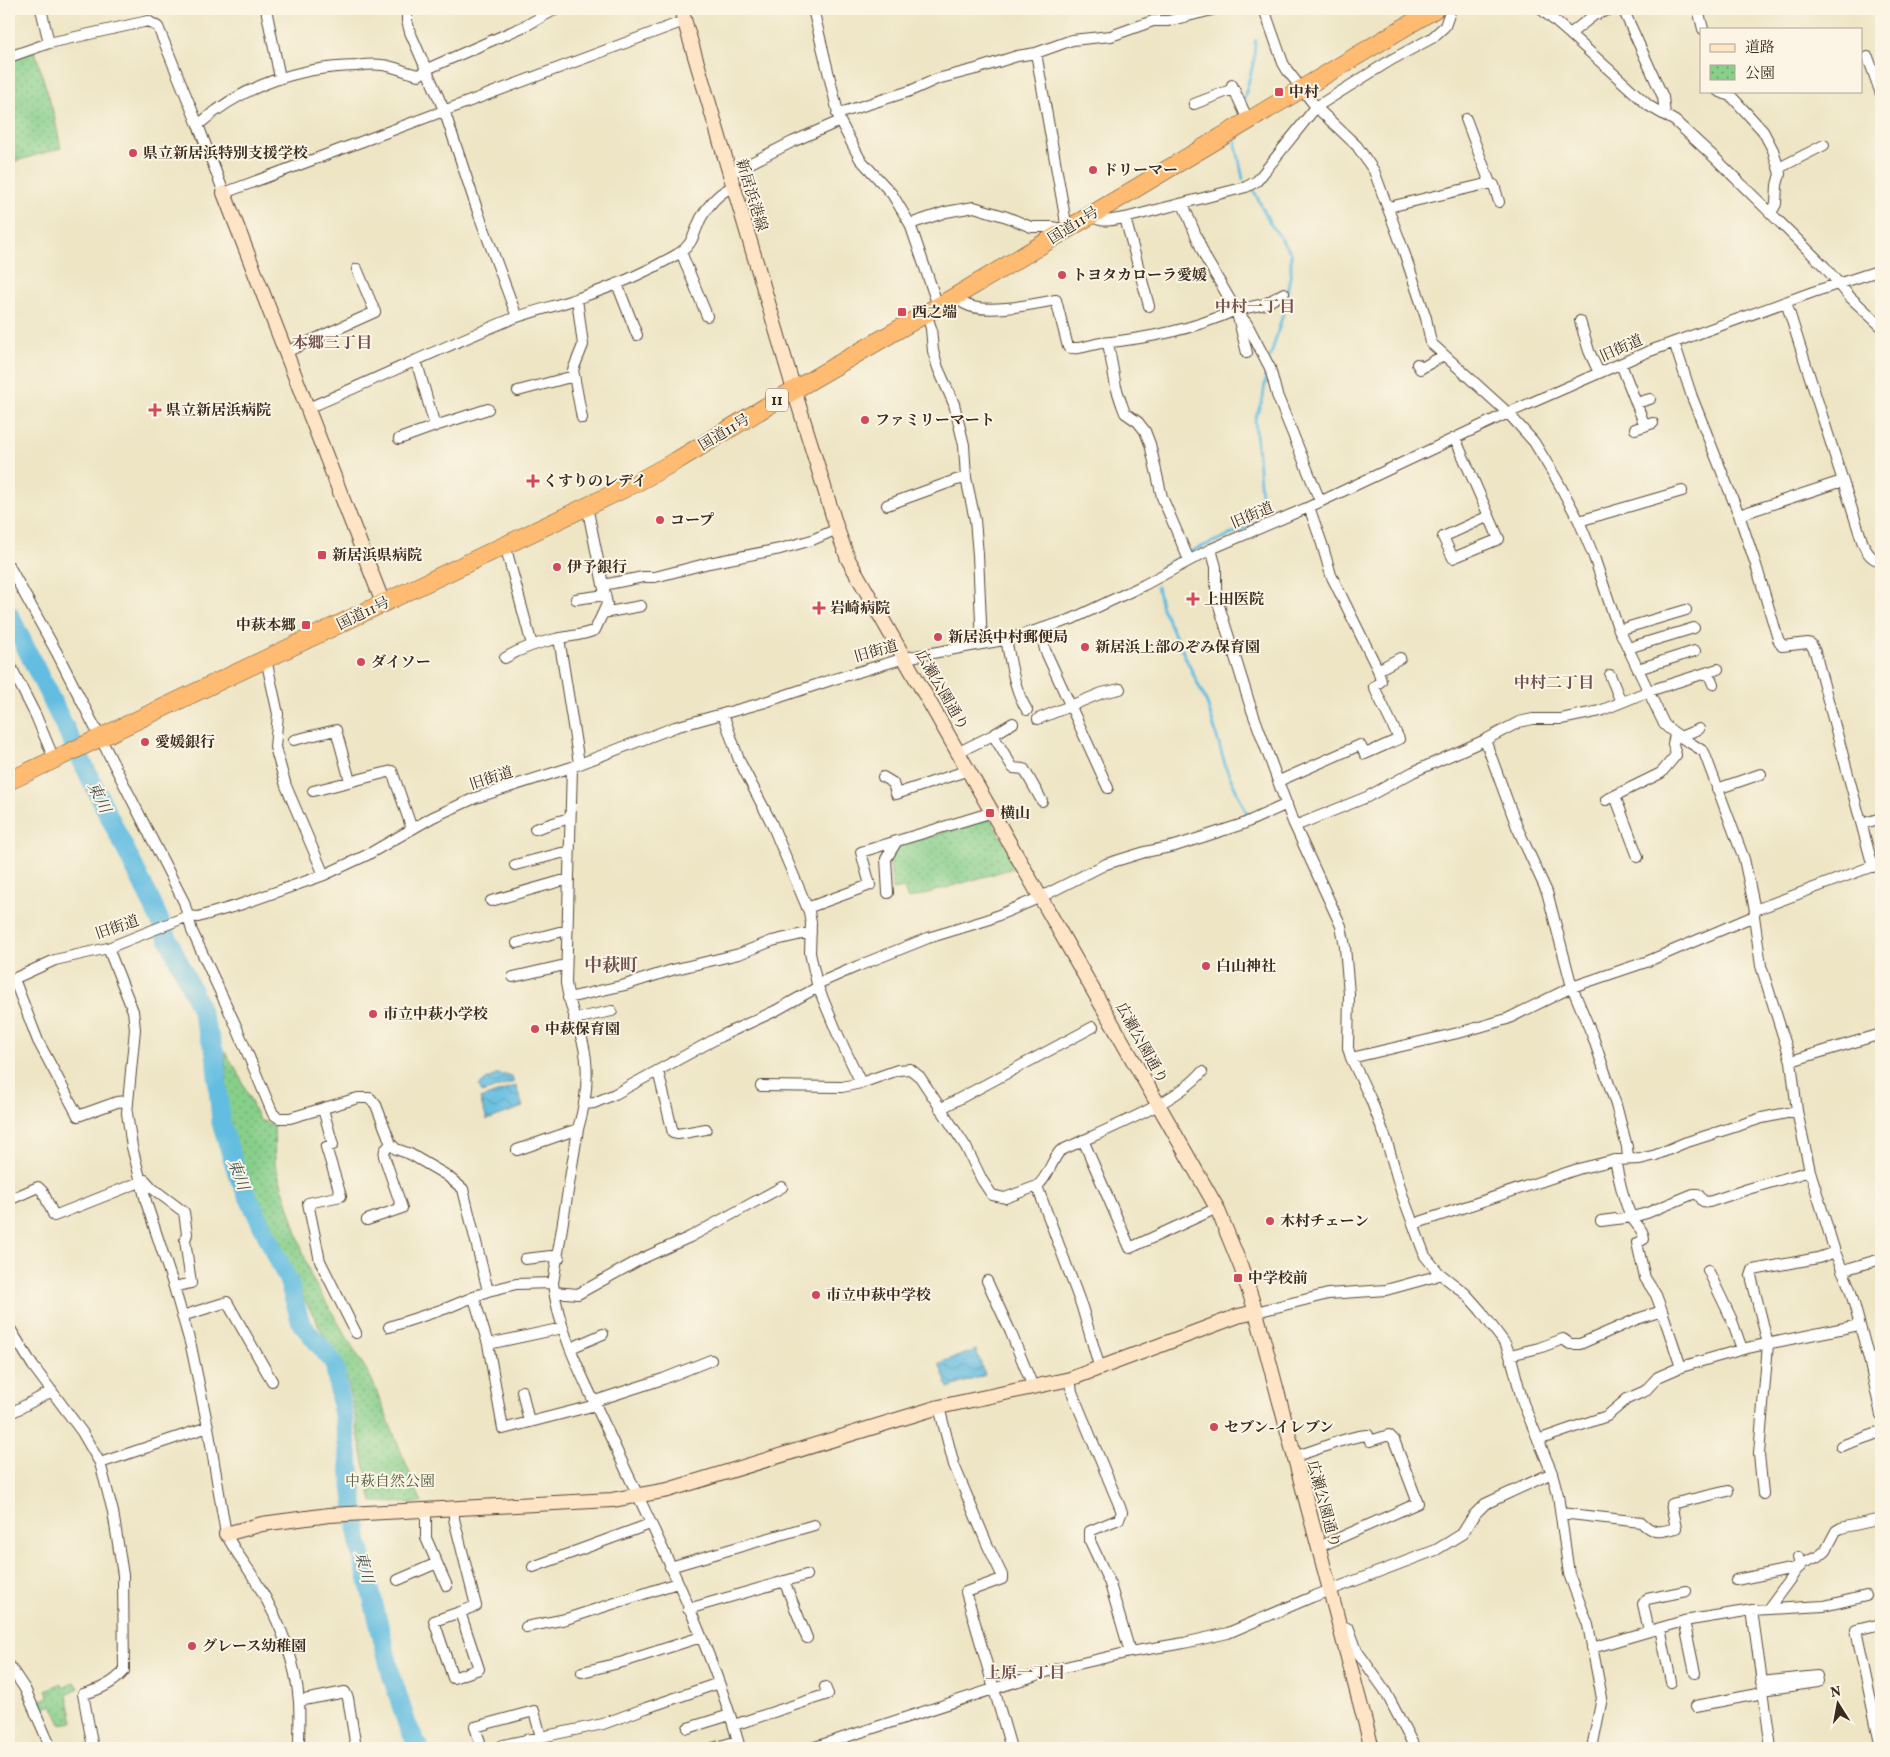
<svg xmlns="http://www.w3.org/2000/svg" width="1890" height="1757" font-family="Vollkorn,'Noto Serif JP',serif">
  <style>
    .park { fill: url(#park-dots); stroke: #627c54 }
    .water { fill: url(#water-waves); stroke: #507480 }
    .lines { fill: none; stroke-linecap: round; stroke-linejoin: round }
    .stream { stroke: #64bde1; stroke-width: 3 }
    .river { stroke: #64bde1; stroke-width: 19 }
    .street-casing { stroke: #564637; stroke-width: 12 }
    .secondary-casing { stroke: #564637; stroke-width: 16 }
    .highway-casing { stroke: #564637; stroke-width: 19 }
    .street { stroke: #fff; stroke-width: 10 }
    .secondary { stroke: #ffe4c6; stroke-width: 14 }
    .highway { stroke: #febb71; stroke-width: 18 }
    .poi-dot { fill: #d1495b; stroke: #fcf5e5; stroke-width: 2 }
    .labels { text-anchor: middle; stroke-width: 4; stroke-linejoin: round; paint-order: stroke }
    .shield { fill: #fcf5e5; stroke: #75675a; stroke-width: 1 }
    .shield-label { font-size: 14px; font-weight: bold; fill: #3b2a1e }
    .poi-label { font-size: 15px; font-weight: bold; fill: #3b2a1e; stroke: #fcf5e5; text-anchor: start }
    .street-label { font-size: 15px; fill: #3b2a1e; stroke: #fcf5e5 }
    .park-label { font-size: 15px; fill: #525c3f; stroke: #fcf5e5 }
    .neighbourhood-label { font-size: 16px; font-weight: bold; fill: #725252; stroke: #fcf5e5 }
    .water-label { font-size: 16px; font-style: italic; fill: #475658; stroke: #fcf5e5 }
    .quarter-label { font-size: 18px; font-weight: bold; fill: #725252; stroke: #fcf5e5 }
  </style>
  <defs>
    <pattern id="park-dots" width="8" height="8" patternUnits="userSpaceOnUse" patternTransform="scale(1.25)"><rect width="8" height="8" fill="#88cf8b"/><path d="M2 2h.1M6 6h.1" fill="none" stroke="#70a871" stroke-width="1.8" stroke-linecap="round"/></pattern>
    <pattern id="water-waves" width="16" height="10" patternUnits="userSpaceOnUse" patternTransform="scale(1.25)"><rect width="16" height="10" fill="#64bde1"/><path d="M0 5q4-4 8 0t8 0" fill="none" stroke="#549ab6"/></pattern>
  </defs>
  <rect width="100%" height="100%" fill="#fcf5e5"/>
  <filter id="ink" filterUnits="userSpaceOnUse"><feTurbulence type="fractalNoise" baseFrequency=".02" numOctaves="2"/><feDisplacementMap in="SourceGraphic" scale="10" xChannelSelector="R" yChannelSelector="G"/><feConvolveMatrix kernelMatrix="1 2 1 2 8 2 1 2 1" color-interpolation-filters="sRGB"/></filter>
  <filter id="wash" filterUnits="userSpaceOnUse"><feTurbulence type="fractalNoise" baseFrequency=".0096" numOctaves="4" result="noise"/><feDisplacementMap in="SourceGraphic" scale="20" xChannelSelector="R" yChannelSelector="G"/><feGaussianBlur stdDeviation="1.12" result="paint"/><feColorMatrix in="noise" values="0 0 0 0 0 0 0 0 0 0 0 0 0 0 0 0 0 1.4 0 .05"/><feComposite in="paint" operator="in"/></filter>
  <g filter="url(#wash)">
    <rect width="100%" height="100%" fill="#eee5c5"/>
    <!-- park -->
    <path class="park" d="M35,51l19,64 7,33 -52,15v-102z
      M990,818l27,49 -109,32 -4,-11 -12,2 -2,-31 8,-13z
      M225,1052l13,20 21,48 15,5 1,39 36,113 60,101 51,125 -50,-1 -24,-119 -33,-65 -37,-64 -34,-81 -16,-51z
      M75,1682l4,6 -12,6 6,28 -12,2 -9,-19 -14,6 -4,-8 15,-6 -3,-7 16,-7 1,5z"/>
    <!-- water -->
    <path class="water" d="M498,1074l14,2 2,6 -32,11 -3,-7 7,-6z
      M516,1086l7,21 -36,13 -7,-21z
      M976,1350l9,25 -37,13 -9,-25z"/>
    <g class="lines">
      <!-- stream -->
      <path class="stream" d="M1243,103l11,-42 1,-21
        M1235,140l8,39
        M1252,187l18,36 21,30v19l-8,42 -13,44
        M1189,552l74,-31 -8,-102 8,-21 4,-28
        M1161,567l18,-10
        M1157,587l5,21 45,95 19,65 22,48"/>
      <!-- river -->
      <path class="river" d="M9,614l140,283 49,106 17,50 6,70 17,53 50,104 13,43 33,40 11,64 14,117 32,130 16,50 12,24"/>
    </g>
  </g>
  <g filter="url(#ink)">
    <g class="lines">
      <!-- street casing -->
      <g class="street-casing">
        <path id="street" d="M41,9l8,34
          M266,9l14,69
          M407,9v12l3,11 34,78 35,105 38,102
          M813,9l27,112 20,38 32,35 18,30 28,82
          M1264,9l19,54 4,7 29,37 41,39 17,25 29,78 23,69 5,25 77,70 26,29 23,38 22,41 15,36 23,68 47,99c11,12 27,18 40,28l40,107 11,51 -1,6 7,50 30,95 6,50 13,60 25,81 15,37 19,70 12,56
          M1541,9l29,25 24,-19 17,-6
          M1623,9l40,88 2,18
          M1698,9l5,20
          M1570,34l79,72 26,15 40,37 110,109 24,29 32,30
          M9,57l40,-14 99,-22 10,6 40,98 26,68 460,-172
          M1868,57l13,37
          M1232,85l16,35
          M1718,91l14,6 21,23 10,11 10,19 7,24 -3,11 -1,19 -5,9
          M1194,104l39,-15
          M837,114l73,-23 27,-12 39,-10 41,-13 19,-3 36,-13 39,-4 42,-15h15l48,-12
          M1466,119l24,64
          M198,125c44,-39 100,-58 158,-59 8,-1 18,-2 26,-1 13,1 24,8 37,10l8,-6 100,-44 29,-16
          M1779,168l45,-23
          M728,173l11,-4 53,-27 48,-21
          M1183,204l22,53 31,53 29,-6 19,-11
          M1389,207l101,-24 4,2 5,17
          M1090,215c12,9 20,5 35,3l121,-31 11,-6 59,-74 75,-47 41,-22 13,-12 6,-17
          M1125,218l24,88
          M910,224l36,-12 28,-5 33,10 24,10h22l13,3 -1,-13 -29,-164
          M681,252l26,64
          M617,284l20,51
          M956,296c3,2 6,7 9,8 19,11 70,0 91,-4l12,47c10,4 23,-3 34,-4 48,-5 89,-13 134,-33l11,14 23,44 7,27 43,106
          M577,299l6,46 -10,25 9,48
          M1786,302l76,239c4,10 8,18 19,20
          M926,313l5,15 2,23 5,17 16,36 10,41 2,33 9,42 3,35 4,89
          M1237,313l10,40
          M1580,321l9,30 10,22
          M1674,342l18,55 47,118 17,50 22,74 4,7 26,-3 3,1 4,8 58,215
          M1108,343l8,44 6,18 3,8 13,9 7,9 5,13 12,53 27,63
          M286,352l89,-40 -18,-43
          M416,360l19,66 53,-17
          M1417,364l3,5 24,-14
          M1621,364l24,62
          M518,391l56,-15
          M1636,403l14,-4
          M308,408c69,-29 136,-62 206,-90 20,-7 41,-12 62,-19 34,-11 69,-26 100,-44 18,-10 17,-21 25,-37 7,-12 18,-26 32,-31
          M1635,429l18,-6
          M1455,438l44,101 -46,19 -10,-21 46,-21
          M399,439l36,-13
          M887,505l69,-25 10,-2
          M1309,507l13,37 9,31 47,95 22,-12
          M1739,515l103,-34
          M1579,521l103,-30
          M505,545l27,100
          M1211,549l5,18v29l34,109 43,117 48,104 4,21 4,47 -1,54 3,10 20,42 15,39 16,55 23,62 14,17 27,21 15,17 25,34 6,16 11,42 29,70 6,22 11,79 19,51 14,73 -10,50
          M9,566l48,87 127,249 8,29 44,95 37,88 6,4h11l68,-20h12l6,7 15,39 5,5 14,5 36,21 17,14 25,102 28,-7 37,-1
          M603,585l40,-8h12l54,-14 71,-14 32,-9 25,-11
          M576,599l29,-4
          M603,613l38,-7
          M1041,629l4,21 63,138
          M1619,630l67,-20
          M559,638l20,125
          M1006,639c5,24 8,51 21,71
          M1628,648l66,-20
          M505,658c18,-11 36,-16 55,-20 12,-2 24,-3 35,-8l12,-26 -20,-98
          M266,659l12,55 -3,33 11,39 38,89
          M9,663l27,53 18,43
          M1638,669l57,-18
          M1708,672l5,12
          M1610,675l11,27
          M723,714l16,46 32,62 38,90 2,11 -1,30 7,31
          M1038,719l64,-26 18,-4
          M993,735l20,-12
          M1680,737l19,-8
          M294,740l42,-10 14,51
          M1485,740l32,87 30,65 25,95 21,50 23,68 11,42 1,11
          M959,752l34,-17 20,33 11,1 18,32
          M572,767l-6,216c3,21 11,40 17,60 7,28 3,59 -5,86l-25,154c6,54 35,104 57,153 47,102 100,204 130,312
          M883,777l10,6 3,11 73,-24
          M1279,781l81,-36 5,9 34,-15 -25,-52 7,-6 -3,-11
          M1717,789l44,-15
          M313,791l79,-20 20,58
          M1615,796l23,61
          M1606,800l55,-27 15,-18 -3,-11 2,-10
          M1862,824l19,-6
          M1295,826l72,-29 46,-25 72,-32 34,-18 14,-3h28l39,-8 49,-20 69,-22
          M535,829l34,-11
          M515,865l54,-14
          M888,893l-2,-34 11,-18 96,-29
          M491,901l77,-22
          M807,908l63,-23 -9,-33 36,-11
          M1755,910l126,-47
          M517,943l50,-13
          M108,948l25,63 2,18 -8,84 5,34 15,58 27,82 17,59 17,81 18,107c9,18 21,32 31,49 21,35 39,78 42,119 1,15 0,31 0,46
          M513,977l52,-12
          M14,979l24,62 40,75 39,-14 11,-1
          M9,981l46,-21 53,-12 80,-32 10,1 41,-12 85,-30 43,-20 66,-38 42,-19 97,-31 103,-40 87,-24 69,-23 74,-22 104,-19 63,-20 72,-34 67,-36 98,-42 199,-94 139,-61 166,-60 68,-22
          M568,998l57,-13 47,-15 67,-16 33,-13 39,-9
          M574,1019l38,-8
          M1351,1058l111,-26 45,-13 65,-32 74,-25 108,-46
          M1791,1061l90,-27
          M658,1071l15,62 5,1 28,-5
          M861,1083l37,-13 12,-1 10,8 46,70 16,33 10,15 13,3 32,-12
          M761,1086l81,1 19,-4 -23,-48 -20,-48
          M585,1104l9,-1 21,-9 106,-58 54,-25 43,-24 -1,-3 41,-18 70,-28 59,-18 54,-23 65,-33 39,-12 30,-6 68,-22 44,-20
          M323,1109l10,36 -7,2 15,49 -33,7 12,58 36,72
          M940,1109l153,-82
          M1083,1140l47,108 87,-40
          M517,1150l61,-21
          M1615,1160c4,19 8,40 17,58 4,7 12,12 12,21l-7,4 8,35 11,17 6,16 19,56
          M9,1200l29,-13 5,5 11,24 91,-36 7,8 32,24 3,22 -2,6 6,43 -17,4
          M367,1220l35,-12 -18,-52 1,-6 6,-6
          M1601,1221l31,-4 15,-4 46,-19h5l5,7 6,1 39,-13 62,-18
          M1414,1224l164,-55 37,-9 25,-1 16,-4 28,-12 78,-25 35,-7
          M525,1259l26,-3 8,2
          M1708,1270l23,48 11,31
          M1842,1271l8,-3 31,-9
          M987,1281l24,52 22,54
          M554,1292l24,2 63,-35 49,-22 92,-50
          M474,1298l14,46 15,85 93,-24
          M1256,1312l72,-18 58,-4 47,-13 6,-4
          M182,1316l45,-14 45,79
          M9,1327l24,39 49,66 18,31 13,49 10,63 1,96c-11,13 -25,19 -41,23l10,54
          M389,1327l58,-19 41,-17
          M488,1344l75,-16
          M571,1348l32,-14
          M1510,1355l29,-7 24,-9 7,5h10l57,-25 25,-8
          M1869,1359l12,-3
          M1100,1369l-18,-62 -45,-121c11,-8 14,-25 23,-35 40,-19 115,-47 142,-79
          M1070,1379l2,13 50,120 -3,7 -29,12v10l20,43 20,68
          M522,1391l7,31
          M595,1401l68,-22 48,-19
          M939,1407l15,58 33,79 15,31v4l-36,13 45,156
          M9,1414l43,-23
          M1538,1440l69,-24 20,-17 18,-8 13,-14 23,-10 66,-19 112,-23
          M1841,1446l40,-14
          M1295,1456c24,-6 48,-19 73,-21l2,6 19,-6 5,5 24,63 -99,44
          M100,1463l108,-36
          M1763,1494l-4,-40 9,-110 -17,-68 2,-6 65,-12 17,-6
          M454,1509v10l22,87 -16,6 19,57 -26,9 -19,-57 26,-9
          M426,1510v28l21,48
          M1561,1513l80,9c13,13 19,10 35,6l-5,-24 57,-13
          M533,1567l117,-43
          M670,1567l144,-42
          M398,1580l39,-17
          M1736,1580l64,-13 -2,-10
          M784,1581l23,57
          M688,1609l118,-34
          M1768,1609l33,-45 18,-8 7,-6 10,-19 5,-3 40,-9
          M1752,1610l19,138
          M1684,1621l11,52
          M1339,1624l10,5 8,22 27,38 31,59
          M526,1627l40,-8 111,-36
          M1660,1628l11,54
          M1649,1631l-6,-27 4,-5 39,-8
          M1592,1648l92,-27 68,-11 72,-4 42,-10
          M9,1665l16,24 26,59
          M582,1672l41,-10 78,-25
          M1761,1682l56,-6
          M1763,1690l55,-8
          M299,1701l46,-9 3,6 8,50
          M1696,1706l67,-13
          M734,1725l94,-31 -3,-7
          M688,1728l42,-13
          M482,1748l-7,-21 59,-16 7,26
          M499,1748l4,-3 100,-21 43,-16 73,-25
          M713,1748l25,-7
          M812,1748l240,-78 78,-18 54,-9 44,-10 84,-36 124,-47 26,-16 12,-19 11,-11 67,-31
          M1881,1748l-25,-118 25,-6"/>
      </g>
      <!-- secondary casing -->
      <g class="secondary-casing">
        <path id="secondary" d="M681,9l113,381 43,139 11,30 369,649 24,59 15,45 116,436
          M224,193l159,410
          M226,1534l36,-10 67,-9 283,-15 56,-10 271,-83 131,-28 168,-63 18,-4"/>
      </g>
      <!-- highway casing -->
      <g class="highway-casing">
        <path id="highway" d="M9,781l625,-297 42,-23 118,-71 162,-94 479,-287"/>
      </g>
      <!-- street -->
      <use href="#street" class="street"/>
      <!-- secondary -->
      <use href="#secondary" class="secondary"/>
      <!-- highway -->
      <use href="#highway" class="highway"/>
    </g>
  </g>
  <!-- markers -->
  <g class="poi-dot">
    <rect x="1274" y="87" width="10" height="10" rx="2.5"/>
    <circle cx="133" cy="153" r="5"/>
    <circle cx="1093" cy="170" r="5"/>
    <circle cx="1062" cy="275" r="5"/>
    <rect x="897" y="307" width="10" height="10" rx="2.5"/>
    <path d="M152.5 402.5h5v5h5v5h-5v5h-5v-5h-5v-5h5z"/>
    <circle cx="865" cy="420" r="5"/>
    <path d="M530.5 473.5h5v5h5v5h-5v5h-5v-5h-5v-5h5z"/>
    <circle cx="660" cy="520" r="5"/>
    <rect x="317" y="550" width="10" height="10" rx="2.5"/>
    <circle cx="557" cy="567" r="5"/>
    <path d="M1190.5 591.5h5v5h5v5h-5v5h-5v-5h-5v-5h5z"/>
    <path d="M816.5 600.5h5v5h5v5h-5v5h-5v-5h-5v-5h5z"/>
    <rect x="301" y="620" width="10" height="10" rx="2.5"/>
    <circle cx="938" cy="637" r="5"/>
    <circle cx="1085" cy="647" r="5"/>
    <circle cx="361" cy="662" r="5"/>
    <circle cx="145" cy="742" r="5"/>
    <rect x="985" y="808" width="10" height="10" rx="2.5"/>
    <circle cx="1206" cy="966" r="5"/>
    <circle cx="373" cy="1014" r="5"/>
    <circle cx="535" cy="1029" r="5"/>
    <circle cx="1270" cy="1221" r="5"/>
    <rect x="1233" y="1273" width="10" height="10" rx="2.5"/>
    <circle cx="816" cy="1295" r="5"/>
    <circle cx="1214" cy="1427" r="5"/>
    <circle cx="192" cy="1646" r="5"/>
  </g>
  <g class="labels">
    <!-- shield labels -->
    <rect class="shield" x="766" y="388.5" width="22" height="23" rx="4"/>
    <g class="shield-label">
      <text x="777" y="405">11</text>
    </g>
    <!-- poi labels -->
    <g class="poi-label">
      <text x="1289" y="97">中村</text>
      <text x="143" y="158">県立新居浜特別支援学校</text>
      <text x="1103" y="175">ドリーマー</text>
      <text x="1072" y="280">トヨタカローラ愛媛</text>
      <text x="912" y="317">西之端</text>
      <text x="166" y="415">県立新居浜病院</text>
      <text x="875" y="425">ファミリーマート</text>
      <text x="543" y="486">くすりのレデイ</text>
      <text x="670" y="525">コープ</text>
      <text x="332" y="560">新居浜県病院</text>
      <text x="567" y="572">伊予銀行</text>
      <text x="1204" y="604">上田医院</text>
      <text x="830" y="613">岩崎病院</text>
      <text x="296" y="630" text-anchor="end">中萩本郷</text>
      <text x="948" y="642">新居浜中村郵便局</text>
      <text x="1095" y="652">新居浜上部のぞみ保育園</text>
      <text x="371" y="667">ダイソー</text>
      <text x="155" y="747">愛媛銀行</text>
      <text x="1000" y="818">横山</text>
      <text x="1216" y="971">白山神社</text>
      <text x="383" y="1019">市立中萩小学校</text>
      <text x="545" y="1034">中萩保育園</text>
      <text x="1280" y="1226">木村チェーン</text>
      <text x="1248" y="1283">中学校前</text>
      <text x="826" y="1300">市立中萩中学校</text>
      <text x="1224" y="1432">セブン-イレブン</text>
      <text x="202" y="1651">グレース幼稚園</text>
    </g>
    <!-- street labels -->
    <g class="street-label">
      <text transform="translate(752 195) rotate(73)" y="5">新居浜港線</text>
      <text transform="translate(1073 225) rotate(-32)" y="5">国道11号</text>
      <text transform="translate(1621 348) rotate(-24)" y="5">旧街道</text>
      <text transform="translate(724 432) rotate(-31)" y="5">国道11号</text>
      <text transform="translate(1252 515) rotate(-23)" y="5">旧街道</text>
      <text transform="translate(363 613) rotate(-26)" y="5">国道11号</text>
      <text transform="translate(876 651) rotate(-16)" y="5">旧街道</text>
      <text transform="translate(942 690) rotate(60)" y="5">広瀬公園通り</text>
      <text transform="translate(491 778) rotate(-18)" y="5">旧街道</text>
      <text transform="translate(117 927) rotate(-19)" y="5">旧街道</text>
      <text transform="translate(1142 1043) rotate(61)" y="5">広瀬公園通り</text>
      <text transform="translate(1324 1504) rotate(75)" y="5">広瀬公園通り</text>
    </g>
    <!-- park labels -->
    <g class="park-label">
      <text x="390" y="1486">中萩自然公園</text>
    </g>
    <!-- neighbourhood labels -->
    <g class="neighbourhood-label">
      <text x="1255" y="312">中村一丁目</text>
      <text x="332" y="348">本郷三丁目</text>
      <text x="1554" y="688">中村二丁目</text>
      <text x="1025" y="1678">上原一丁目</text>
    </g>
    <!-- water labels -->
    <g class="water-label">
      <text transform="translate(100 797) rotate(64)" y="6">東川</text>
      <text transform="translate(239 1174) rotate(69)" y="6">東川</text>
      <text transform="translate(365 1567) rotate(76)" y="6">東川</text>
    </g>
    <!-- quarter labels -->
    <g class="quarter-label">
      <text x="611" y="971">中萩町</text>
    </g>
  </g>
  <!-- margin -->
  <rect width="1890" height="1757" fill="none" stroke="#fcf5e5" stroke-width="30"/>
  <!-- legend -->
  <rect x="1700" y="28" width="162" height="65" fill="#fcf5e5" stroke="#afa495"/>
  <rect x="1710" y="44" width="25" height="8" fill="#ffe4c6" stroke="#afa495"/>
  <text x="1745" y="52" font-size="15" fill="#3b2a1e">道路</text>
  <rect x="1710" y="65" width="25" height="15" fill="url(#park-dots)" stroke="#afa495"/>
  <text x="1745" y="78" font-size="15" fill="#3b2a1e">公園</text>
  <!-- north arrow -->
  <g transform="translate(1838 1704) rotate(349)" stroke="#fcf5e5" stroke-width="4" paint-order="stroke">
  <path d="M0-4L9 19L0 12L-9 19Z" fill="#3b2a1e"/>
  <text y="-8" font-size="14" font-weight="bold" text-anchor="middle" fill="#3b2a1e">N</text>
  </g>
</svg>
